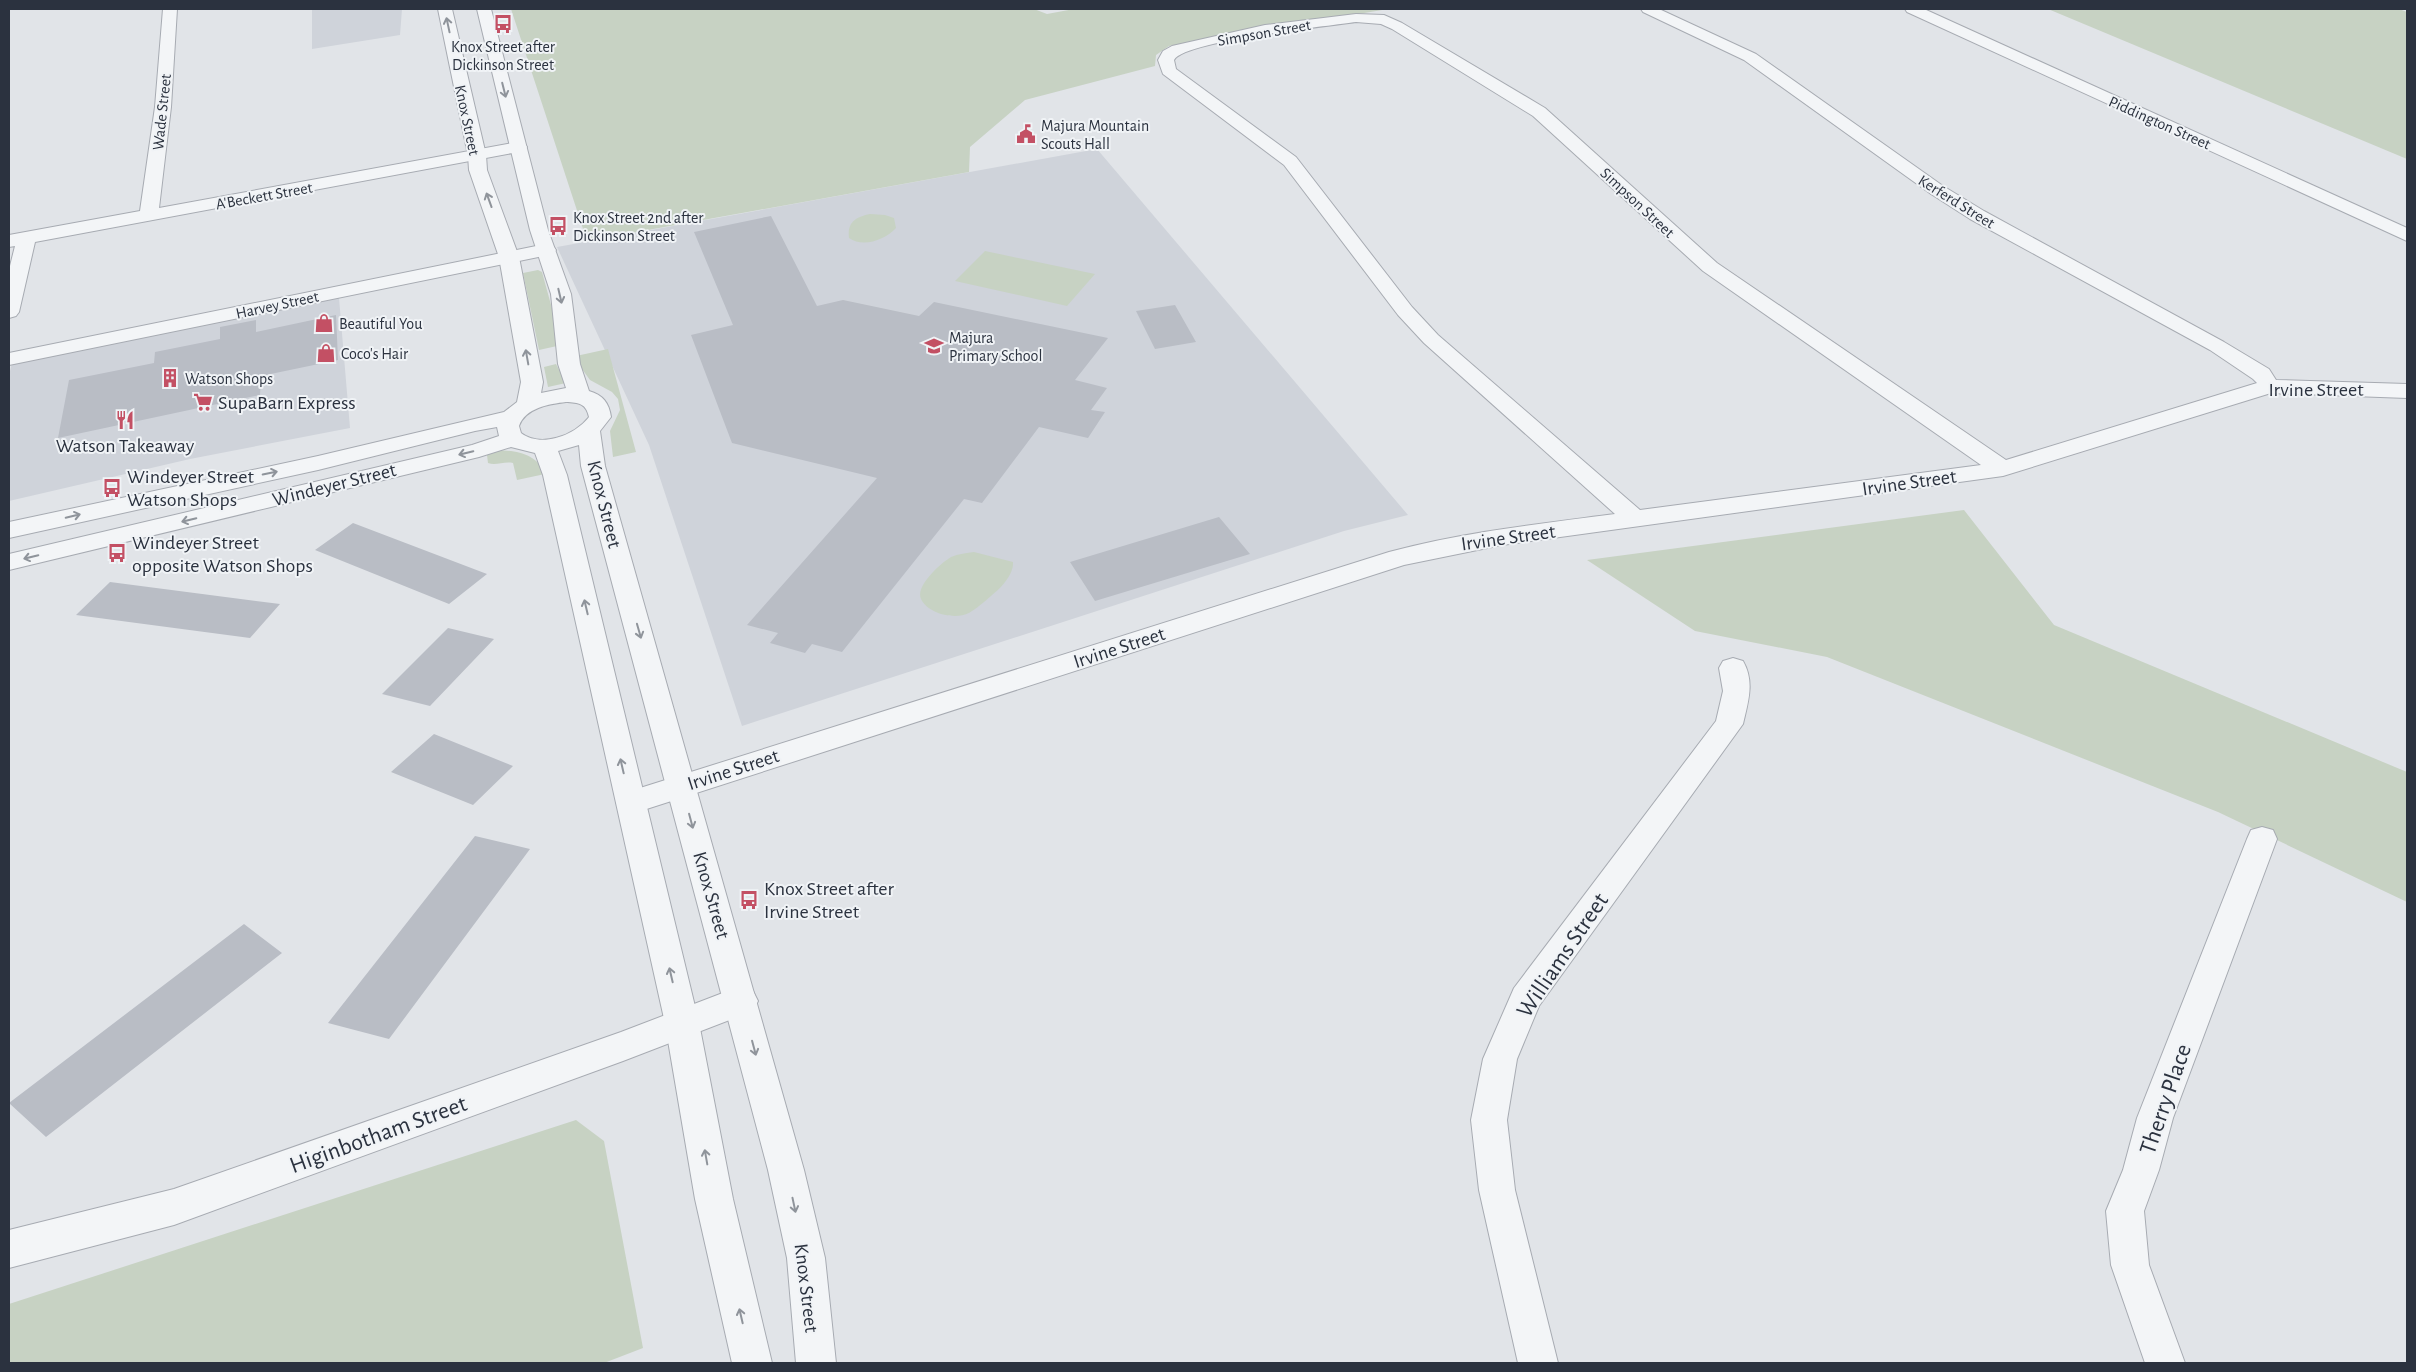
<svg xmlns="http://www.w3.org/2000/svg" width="2416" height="1372" font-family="'Alegreya Sans',sans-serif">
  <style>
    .built { fill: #cfd3da }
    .green { fill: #c7d2c3 }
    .building { fill: #b9bdc5 }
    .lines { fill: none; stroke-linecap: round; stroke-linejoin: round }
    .minor-casing { stroke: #a7abb2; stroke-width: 2 }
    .tertiary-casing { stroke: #a7abb2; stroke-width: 2 }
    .minor { fill: #f3f5f7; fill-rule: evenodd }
    .tertiary { fill: #f3f5f7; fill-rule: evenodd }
    .oneway { stroke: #8f949b }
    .labels { text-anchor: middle; stroke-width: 4; stroke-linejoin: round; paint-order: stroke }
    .far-street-label { font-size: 16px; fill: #2b323f; stroke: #f0f3f6 }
    .far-poi-label { font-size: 16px; fill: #2b323f; stroke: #f0f3f6; text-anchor: start }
    .street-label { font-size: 20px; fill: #2b323f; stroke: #f0f3f6 }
    .poi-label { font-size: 20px; fill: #2b323f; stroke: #f0f3f6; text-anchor: start }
    .near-street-label { font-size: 24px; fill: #2b323f; stroke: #f0f3f6 }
  </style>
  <rect width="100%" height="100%" fill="#e1e4e8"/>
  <!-- built -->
  <path class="built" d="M312,9h90l-2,26 -88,14z
    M1097,149l311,366 -64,16 -602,195 -93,-281 -92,-198z
    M339,298l11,130 -160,31 -181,42v-126l3,-12z"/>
  <!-- green -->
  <path class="green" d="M511,9h523l13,5 27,-5h314l-219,37 -13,9 -1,11 -130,34 -55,47 -1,25 -382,69z
    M2048,9h351l8,3v147z
    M870,214l15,1 9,3 2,10c-11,12 -33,20 -47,10 -2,-16 7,-21 21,-24z
    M985,251l110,23 -28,32 -112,-25z
    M538,270l4,2 17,62 -2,12 -18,4 -16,-77z
    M608,349l28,103 -23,5 -3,-26 10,-21 -2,-11 -6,-7 -22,-12 -8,-11 -6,-13z
    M556,364l10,19 -18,4 -4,-20z
    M498,450c20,1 39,4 47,24l-28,6 -4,-17c-9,-2 -17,3 -25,0l-1,-8 3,-3z
    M1964,510l90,115 353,147v130l-189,-90 -391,-155 -132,-26 -108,-71z
    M974,552l39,10c1,13 -13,27 -22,34 -7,6 -15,13 -22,17 -14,7 -41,1 -48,-14 -6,-13 20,-36 30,-42 7,-3 16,-4 23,-5z
    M576,1120l28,21 39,207 -39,15h-595v-59z"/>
  <!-- building -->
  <path class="building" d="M771,216l46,90 26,-6 76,16 15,-14 174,36 -33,42 32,8 -16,22 14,2 -17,26 -49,-11 -57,76 -18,-4 -122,153 -30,-8 -7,9 -35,-10 8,-10 -31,-8 130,-147 -145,-35 -41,-108 42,-10 -39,-93z
    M1175,305l21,37 -41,7 -19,-38z
    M336,315l2,45 -77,16 -1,19 -202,43 11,-58 85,-17 1,-11 65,-13v-12l36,-7v12z
    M1219,517l31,37 -155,47 -25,-39z
    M353,523l134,51 -38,30 -134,-54z
    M110,582l170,22 -30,34 -174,-23z
    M448,628l46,11 -64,67 -48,-12z
    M434,734l79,32 -40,39 -82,-33z
    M475,836l55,13 -141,190 -61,-16z
    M244,924l38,29 -236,184 -37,-34z"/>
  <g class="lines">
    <!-- minor casing -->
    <g class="minor-casing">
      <path id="minor" d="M163,9h14l-6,98 -12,101 359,-66 6,1 3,4 -3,4 -6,1 -483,90 -16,70 -3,4 -7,2v-48l6,-24 -6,1v-12l131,-24 15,-104z
        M1641,9h18l97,45 187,132 41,25 240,131 45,27 7,11 131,4v14l-136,-5 -268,83 -501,69 -98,20 -773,249 -10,-4 -5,-8 5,-8 768,-242c74,-20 150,-28 226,-38l-191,-171 -26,-28 -114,-150 -121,-91 -5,-14 5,-9 9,-5 93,-21 91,-11 28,1 18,8 143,85 172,155 289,197 251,-77 -4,-4 -43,-29 -240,-131 -39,-25 -187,-134 -101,-48zM1356,22l25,2 11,5 141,87 170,155 278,194 -341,45 -202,-175 -26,-28 -116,-150 -120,-88 -2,-9c10,-19 155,-34 182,-38z
        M1905,9h19l483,219v13l-500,-229z
        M546,244l7,2 3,4 -3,4 -544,111v-12z
        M1733,658l10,3c12,21 5,41 0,63l-204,282 -22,53 -10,61 8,70 43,173h-40l-39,-173 -8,-70 12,-61 31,-71 202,-267 7,-30 -4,-23 4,-7z
        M2262,827l11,3 4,9 -104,279 -14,52 -15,41 5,54 36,98h-40l-34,-98 -5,-54 17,-41 14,-52 110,-279 4,-9z
        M741,986l12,5 5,10 -5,10 -130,50 -449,164 -165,43v-38l165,-41 447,-157z"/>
    </g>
    <!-- tertiary casing -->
    <g class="tertiary-casing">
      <path id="tertiary" d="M438,9h14l34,146 1,15 32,87 24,125 -2,11 25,-5 -8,-24 -7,-70 -21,-64 -53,-221h14l57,221 23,64 9,70 9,27c14,4 20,12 22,26l-11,14 5,35 199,704 21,88 11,105h-40l-9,-105 -19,-88 -187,-704 -2,-21 -21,6 9,24 132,548 34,176 39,164h-40l-37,-164 -30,-176 -122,-548 -8,-22 -24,-6 -32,10 -470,113v-16l463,-109 27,-9 -2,-9 -22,4 -157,39 -309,68v-16l309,-66 186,-44 13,-10 4,-20 -22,-125 -30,-87 -1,-15zM566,402c13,1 20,1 23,15 -15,19 -48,31 -68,16l-2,-7c6,-18 30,-22 47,-24z"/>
    </g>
    <!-- minor -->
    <use href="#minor" class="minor"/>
    <!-- tertiary -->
    <use href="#tertiary" class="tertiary"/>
  </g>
  <!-- one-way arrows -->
  <defs><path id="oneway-shaft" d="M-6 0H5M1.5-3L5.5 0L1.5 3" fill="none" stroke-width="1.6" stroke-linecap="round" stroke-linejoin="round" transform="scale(1.25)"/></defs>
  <g class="oneway">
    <use href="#oneway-shaft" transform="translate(448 25) rotate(-102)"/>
    <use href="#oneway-shaft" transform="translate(504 90) rotate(76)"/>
    <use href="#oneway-shaft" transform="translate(489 200) rotate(-110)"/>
    <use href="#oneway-shaft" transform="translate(560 296) rotate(77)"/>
    <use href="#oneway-shaft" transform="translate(527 357) rotate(-100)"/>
    <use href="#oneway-shaft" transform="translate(466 453) rotate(167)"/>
    <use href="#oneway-shaft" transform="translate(270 473) rotate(-12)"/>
    <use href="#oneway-shaft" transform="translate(73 516) rotate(-13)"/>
    <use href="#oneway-shaft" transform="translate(189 520) rotate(167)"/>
    <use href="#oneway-shaft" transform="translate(31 557) rotate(167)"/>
    <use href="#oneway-shaft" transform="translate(586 607) rotate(-103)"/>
    <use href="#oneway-shaft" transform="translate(639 631) rotate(74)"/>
    <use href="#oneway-shaft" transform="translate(622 766) rotate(-103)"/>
    <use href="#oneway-shaft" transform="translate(691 821) rotate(75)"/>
    <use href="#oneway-shaft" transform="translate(671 975) rotate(-103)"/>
    <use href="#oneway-shaft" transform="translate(754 1048) rotate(75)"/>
    <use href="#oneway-shaft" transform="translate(706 1157) rotate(-100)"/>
    <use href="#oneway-shaft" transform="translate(794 1205) rotate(78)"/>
    <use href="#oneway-shaft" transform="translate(741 1316) rotate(-103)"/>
  </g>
  <!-- icons -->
  <defs>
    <g id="bus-bare" transform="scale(1.5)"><path d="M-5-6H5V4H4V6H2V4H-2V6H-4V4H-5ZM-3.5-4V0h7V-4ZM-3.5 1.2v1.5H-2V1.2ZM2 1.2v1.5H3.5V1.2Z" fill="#c35064" stroke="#f0f3f6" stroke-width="2.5" paint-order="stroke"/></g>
    <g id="civic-bare" transform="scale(1.5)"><path d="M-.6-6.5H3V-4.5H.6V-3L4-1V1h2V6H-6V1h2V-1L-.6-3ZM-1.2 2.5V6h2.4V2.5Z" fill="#c35064" stroke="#f0f3f6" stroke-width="2.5" paint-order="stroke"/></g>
    <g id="shop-bare" transform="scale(1.5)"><path d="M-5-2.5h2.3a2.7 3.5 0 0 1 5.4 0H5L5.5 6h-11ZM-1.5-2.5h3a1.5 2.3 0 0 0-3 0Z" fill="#c35064" stroke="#f0f3f6" stroke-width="2.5" paint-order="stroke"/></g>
    <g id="school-bare" transform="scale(1.5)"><path d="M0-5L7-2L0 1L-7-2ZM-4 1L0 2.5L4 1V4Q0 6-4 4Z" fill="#c35064" stroke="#f0f3f6" stroke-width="2.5" paint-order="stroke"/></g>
    <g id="building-bare" transform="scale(1.5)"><path d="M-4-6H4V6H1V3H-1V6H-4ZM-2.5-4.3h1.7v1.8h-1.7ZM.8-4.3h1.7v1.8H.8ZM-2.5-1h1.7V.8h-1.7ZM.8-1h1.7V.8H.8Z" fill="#c35064" stroke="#f0f3f6" stroke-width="2.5" paint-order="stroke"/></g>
    <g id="supermarket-bare" transform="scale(1.5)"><path d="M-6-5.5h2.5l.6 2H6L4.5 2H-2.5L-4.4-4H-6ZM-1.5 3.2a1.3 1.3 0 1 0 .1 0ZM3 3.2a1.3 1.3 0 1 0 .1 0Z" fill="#c35064" stroke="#f0f3f6" stroke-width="2.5" paint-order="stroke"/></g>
    <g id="restaurant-bare" transform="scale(1.5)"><path d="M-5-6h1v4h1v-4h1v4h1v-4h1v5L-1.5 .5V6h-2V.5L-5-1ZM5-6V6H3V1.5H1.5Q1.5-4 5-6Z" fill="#c35064" stroke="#f0f3f6" stroke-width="2.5" paint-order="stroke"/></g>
  </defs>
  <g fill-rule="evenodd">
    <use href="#bus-bare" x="503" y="24"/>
    <use href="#civic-bare" x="1026" y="134"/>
    <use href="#bus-bare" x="558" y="226"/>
    <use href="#shop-bare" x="324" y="323"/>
    <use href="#school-bare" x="934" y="346"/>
    <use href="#shop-bare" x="326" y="353"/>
    <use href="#building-bare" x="170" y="378"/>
    <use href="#supermarket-bare" x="203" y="402"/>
    <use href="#restaurant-bare" x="125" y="420"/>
    <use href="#bus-bare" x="112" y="488"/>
    <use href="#bus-bare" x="117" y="553"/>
    <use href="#bus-bare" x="749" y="900"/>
  </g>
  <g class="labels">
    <!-- far-street labels -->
    <g class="far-street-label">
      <text transform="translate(1264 32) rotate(-10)" y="6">Simpson Street</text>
      <text transform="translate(161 112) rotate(-84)" y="6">Wade Street</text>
      <text transform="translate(468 120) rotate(78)" y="6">Knox Street</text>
      <text transform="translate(2160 122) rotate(24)" y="6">Piddington Street</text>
      <text transform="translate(264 195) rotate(-10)" y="6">A'Beckett Street</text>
      <text transform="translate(1957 201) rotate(32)" y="6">Kerferd Street</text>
      <text transform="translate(1638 202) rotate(43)" y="6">Simpson Street</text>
      <text transform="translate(277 304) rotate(-12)" y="6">Harvey Street</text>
    </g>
    <!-- far-poi labels -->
    <g class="far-poi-label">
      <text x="503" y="52" text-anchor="middle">Knox Street after<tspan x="503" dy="18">Dickinson Street</tspan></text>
      <text x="1041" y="131">Majura Mountain<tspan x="1041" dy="18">Scouts Hall</tspan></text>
      <text x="573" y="223">Knox Street 2nd after<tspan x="573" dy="18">Dickinson Street</tspan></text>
      <text x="339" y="329">Beautiful You</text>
      <text x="949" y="343">Majura<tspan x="949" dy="18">Primary School</tspan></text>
      <text x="341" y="359">Coco's Hair</text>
      <text x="185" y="384">Watson Shops</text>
    </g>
    <!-- street labels -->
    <g class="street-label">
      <text x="2316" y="396">Irvine Street</text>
      <text transform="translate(1909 482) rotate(-8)" y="7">Irvine Street</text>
      <text transform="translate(334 484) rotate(-14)" y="7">Windeyer Street</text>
      <text transform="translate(605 504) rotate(76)" y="7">Knox Street</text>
      <text transform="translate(1508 537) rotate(-8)" y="7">Irvine Street</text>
      <text transform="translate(1119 647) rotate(-18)" y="7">Irvine Street</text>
      <text transform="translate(733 769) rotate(-18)" y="7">Irvine Street</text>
      <text transform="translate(712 895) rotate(74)" y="7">Knox Street</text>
      <text transform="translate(807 1288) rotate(83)" y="7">Knox Street</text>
    </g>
    <!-- poi labels -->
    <g class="poi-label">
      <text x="218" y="409">SupaBarn Express</text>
      <text x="125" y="452" text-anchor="middle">Watson Takeaway</text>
      <text x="127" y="483">Windeyer Street<tspan x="127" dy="23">Watson Shops</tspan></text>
      <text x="132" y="549">Windeyer Street<tspan x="132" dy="23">opposite Watson Shops</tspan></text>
      <text x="764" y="895">Knox Street after<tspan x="764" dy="23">Irvine Street</tspan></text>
    </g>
    <!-- near-street labels -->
    <g class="near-street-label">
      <text transform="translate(1562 955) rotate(-56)" y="8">Williams Street</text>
      <text transform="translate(2165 1099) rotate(-71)" y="8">Therry Place</text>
      <text transform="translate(378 1134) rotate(-20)" y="8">Higinbotham Street</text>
    </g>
  </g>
  <!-- border -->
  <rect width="2416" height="1372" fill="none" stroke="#2b323f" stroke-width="20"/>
</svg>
